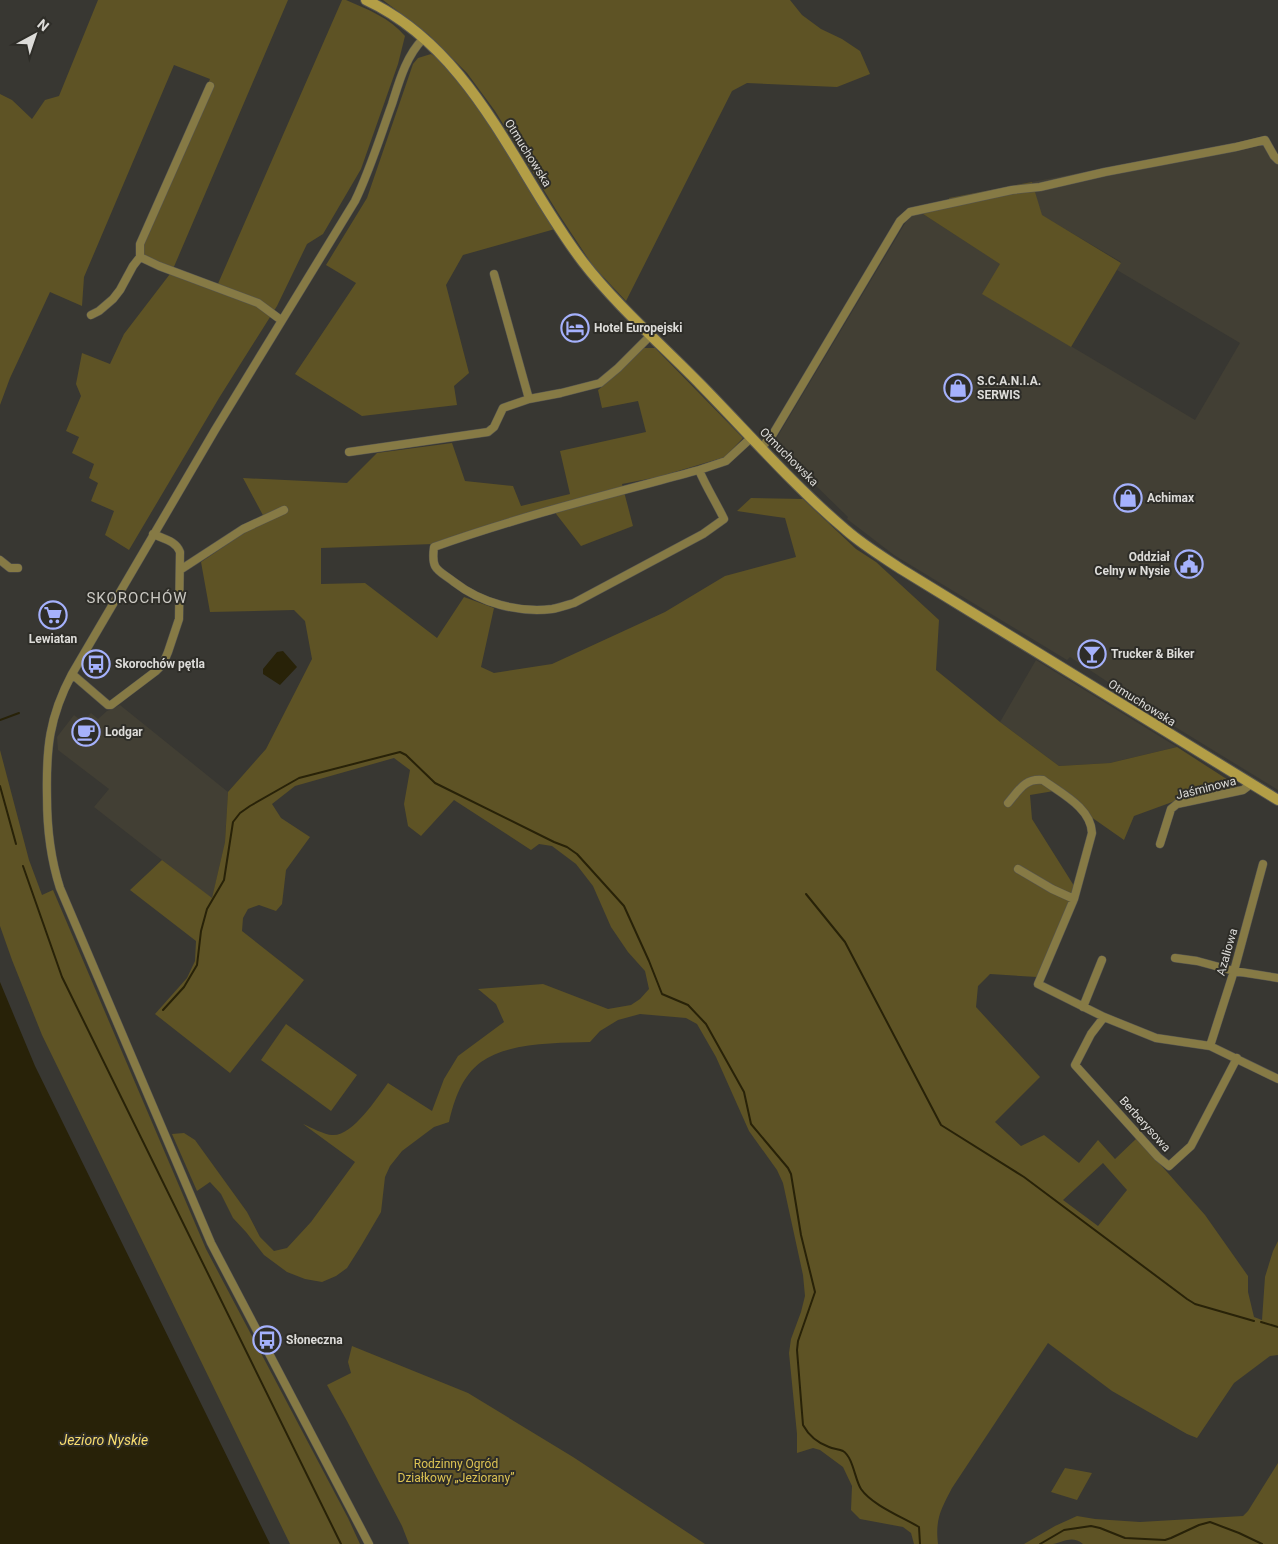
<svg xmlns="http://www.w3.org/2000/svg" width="1278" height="1544" font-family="Roboto,sans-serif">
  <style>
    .built { fill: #423f34 }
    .green { fill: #5e5325; fill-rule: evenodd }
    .water { fill: #282208 }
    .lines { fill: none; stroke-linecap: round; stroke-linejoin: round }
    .stream { stroke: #282208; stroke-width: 2 }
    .street-casing { stroke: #565550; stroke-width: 9 }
    .secondary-casing { stroke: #565550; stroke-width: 12 }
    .street { stroke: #867a45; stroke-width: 8 }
    .secondary { stroke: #b39e46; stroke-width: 10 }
    .labels { text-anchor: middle; stroke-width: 4; stroke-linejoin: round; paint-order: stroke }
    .street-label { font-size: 12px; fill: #dddcd9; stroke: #2e2d28 }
    .poi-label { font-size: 12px; font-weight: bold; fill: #dddcd9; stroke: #2e2d28; text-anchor: start }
    .park-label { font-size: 12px; fill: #ddc353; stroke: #2e2d28 }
    .water-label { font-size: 14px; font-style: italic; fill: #f7dc6e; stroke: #2e2d28 }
    .quarter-label { font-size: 15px; letter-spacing: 1px; fill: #cbc9c3; stroke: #2e2d28 }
  </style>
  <rect width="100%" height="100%" fill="#383732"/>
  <!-- built -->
  <path class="built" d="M1261,138l17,24v628l-158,-97 -6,-7 -44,-29 -3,3 -173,-105 -47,-36 1,-2 -75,-73 137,-229 10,-3 81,52 -18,30 212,126 45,-77 -123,-73 4,-8 -80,-47 -9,-33z
    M1036,660l141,87 -67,16 -51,3 -59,-44z
    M120,705l108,87 -3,50 -13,57 -118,-92 15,-18 -51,-39 -1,-13 17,-22 9,7 8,-9 7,6 9,-8z"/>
  <!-- green -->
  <path class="green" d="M98,0h190l-115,269 44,17 125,-286h4c21,9 44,18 59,36l-7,28 -37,105 -38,65 -16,10 -30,62 -58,92 -90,152 -24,-15 9,-24 -23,-10 7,-18 -9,-5 5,-14 -22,-11 7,-16 -13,-6 15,-35 -5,-12 6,-31 28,11 14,-30 49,-64 -37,-16 74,-175 -36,-14 -90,212 -2,29 -32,-14 -40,86 -10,27v-311l12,6 20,19 13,-19 14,-4z
    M383,0h407l12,15 19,14 21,10 18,12 10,23 -33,13 -90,-4 -15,8 -106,210 -33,-35 -35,-53 -63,-102 -28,-38 -38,-38z
    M431,54l5,3 38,43 81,129 -92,26 -17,30 23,88 -15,13 3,19 -95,11 -67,-42 61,-91 -30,-18 41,-67 46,-134 5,-6z
    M1032,182l10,33 79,48 -50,84 -89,-53 18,-30 -80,-52 32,-7 -3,-7z
    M644,348h11l88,90 -18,19 -67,20 -36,7 11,42 -52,20 -31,-40 -117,38 -112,4v36l44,-1 72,55 27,-41 30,11 -13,59 13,6 58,-9 113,-52 60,-36 71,-19 -11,-39 -48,-7 14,-13 52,1 53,50 20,13 63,58 -3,50 64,52 59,44 51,-3 67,-16 62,40 -64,14 -41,15 -10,24 -70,-49 -24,4 2,24 44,70 -39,88 -47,-3 -12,12 -2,21 64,70 -45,45 26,24 23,-11 35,28 19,-23 17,19 22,-21 68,77 43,61v16l6,25 8,3 3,-43 8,-26 5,-10v114l-8,1 -36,27 -37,55 -10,-4 -75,-43 -64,-48 -96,145c-11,21 -17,31 -14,56h-24l-3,-11 -8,-6 -43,-8 -9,-9 1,-24 -9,-19 -23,-17 -7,-2 -16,5v-19l-8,-81 2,-14 10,-27 4,-16 -2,-21 -20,-92 -6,-13 -28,-39 -33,-74 -19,-33 -11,-6 -46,-4 -22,6 -18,11 -10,11c-33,1 -81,0 -109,20 -19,14 -27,38 -32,60l-15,5 -32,24 -12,15 -5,11 -4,35 -20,34 -14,22 -11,8 -14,6 -17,-3 -18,-7 -23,-17 -18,-23 -13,-14 -12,-24 -11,-12 -13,9 -25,-57 12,-1 11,7 52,72 13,25 14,14 13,-3 24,-26 44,-60 -52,-38c7,3 22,11 29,11 20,2 45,-37 56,-52l44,28 12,-32 14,-23 46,-34 -8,-18 -18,-15 65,-5 65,25 23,-4 9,-6 9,-10 -4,-18 -17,-19 -17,-25 -18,-41 -17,-22 -24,-18 -13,-2 -8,6 -77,-50 -33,36 -13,-10 -4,-22 6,-34 -16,-12 -99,28 -23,18 9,14 29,19 -24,33 -4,34 -6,7 -17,-6 -11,4 -5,9 -1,13 62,49 -74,93 -75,-59 32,-36 8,-17 1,-20 -66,-51 32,-30 50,38 13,-56 3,-50 38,-43 46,-90 -7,-38 -11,-11 -84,2 -9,-50 64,-43 -22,-41 104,5 30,-30 75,-10 13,38 48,5 8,20 49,-12 -10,-43 86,-19 -8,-31 -36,7 -4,-18 25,-21zM1103,1163l24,27 -29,36 -35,-26z
    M0,750l29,110 13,35 11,-5 153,359 142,269 12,26h-70l-248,-509 -30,-75 -12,-34z
    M286,1024l71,51 -26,36 -70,-51z
    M352,1346l116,47 105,64 132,87h-296l-7,-18 -55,-105 -20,-36 24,-12 -3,-11z
    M1278,1463v81h-195c-11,-9 -19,-2 -30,0 -9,0 -20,0 -29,0l31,-18 22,-10 18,3 45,3 103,-6 5,-5z
    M1065,1468l27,5 -15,27 -26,-8z"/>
  <!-- water -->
  <path class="water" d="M283,651l14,16 -17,18 -17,-11v-5l14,-17z
    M0,982l35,84 235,478h-270z"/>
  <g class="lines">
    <!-- stream -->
    <path class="stream" d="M0,720l19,-7
      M0,786l16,58
      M23,866l39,111 279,567
      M806,894l39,48 96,183 83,52 163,122 8,5 59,17
      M163,1010l21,-23 13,-22 4,-34 6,-22 17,-29 9,-58 7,-9 10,-7 49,-28 101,-26 6,3 29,28 119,59 13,5 10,7 47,52 25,55 13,33 26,11 18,19 38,68 7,32 37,44 3,6 10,61 14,57 -17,49 -1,9 6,75c6,11 15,18 26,22 4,2 10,2 14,4 10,6 12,29 18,38 11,16 41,28 58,38l1,17
      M1261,1322l17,5
      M1040,1544l24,-14 27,-4 9,2 25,10 40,2 6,-2 28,-13 11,-3 29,11 23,11"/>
    <!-- street casing -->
    <g class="street-casing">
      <path id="street" d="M140,257l19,9 99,37 23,17
        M91,315l8,-4 14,-12 7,-9 13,-24 7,-9v-13l70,-158
        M529,399l32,-6 39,-10 18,-15 33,-33
        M762,447l11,-13 127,-213 10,-9 102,-22 28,-3 65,-15 131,-25 29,-7 9,16 4,4
        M349,452l139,-20 6,-5 9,-19 26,-9 -35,-125
        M699,470c-89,24 -178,46 -265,77 -3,23 3,22 20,35 27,21 64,31 98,27 7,-1 15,-4 22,-6l129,-69 21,-15c-8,-17 -18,-32 -25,-49l27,-9 26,-24
        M0,560l10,8h8
        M180,570l63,-41 41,-19
        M72,674l36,31h3l45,-34 7,-7 5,-12 11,-33 1,-67c-4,-11 -16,-13 -27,-18
        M1008,803c11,-13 17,-25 35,-23 19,14 48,28 49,53l-18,66 -36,85 66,33 52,21 54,8 68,33
        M1160,844l11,-35 6,-5 66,-14 8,-6
        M1018,869l34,20 22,10
        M1175,958l22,3 37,10 44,7
        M1083,1007l19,-47
        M1104,1017l-13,17 -16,31 83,92 11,9 22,-20 46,-88
        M1210,1046l24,-75 29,-107
        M369,1544l-158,-301 -151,-355c-10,-31 -13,-60 -13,-91 -1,-48 2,-80 25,-123l143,-244 140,-229c15,-31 25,-64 37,-97 7,-22 14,-48 31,-65"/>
    </g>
    <!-- secondary casing -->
    <g class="secondary-casing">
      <path id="secondary" d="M366,0c109,51 149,173 217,262 33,43 79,83 118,123 47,48 94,102 145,145 17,15 37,27 55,39l377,231"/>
    </g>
    <!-- street -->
    <use href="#street" class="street"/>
    <!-- secondary -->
    <use href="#secondary" class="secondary"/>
  </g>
  <!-- icons -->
  <defs>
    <g id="hotel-ring" transform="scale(1.4375)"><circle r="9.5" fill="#2e2d28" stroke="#a5b1fc" stroke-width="1.5"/><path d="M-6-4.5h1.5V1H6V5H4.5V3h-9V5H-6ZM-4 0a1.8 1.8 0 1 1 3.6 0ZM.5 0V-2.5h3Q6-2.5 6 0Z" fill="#a5b1fc"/></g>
    <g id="shop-ring" transform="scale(1.4375)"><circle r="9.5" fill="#2e2d28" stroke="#a5b1fc" stroke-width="1.5"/><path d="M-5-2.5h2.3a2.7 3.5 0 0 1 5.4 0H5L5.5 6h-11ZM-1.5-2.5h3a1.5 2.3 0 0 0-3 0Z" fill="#a5b1fc"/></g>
    <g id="civic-ring" transform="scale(1.4375)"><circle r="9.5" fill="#2e2d28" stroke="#a5b1fc" stroke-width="1.5"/><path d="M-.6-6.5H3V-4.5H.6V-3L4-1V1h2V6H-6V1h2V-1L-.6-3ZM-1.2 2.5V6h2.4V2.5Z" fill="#a5b1fc"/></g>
    <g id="supermarket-ring" transform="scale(1.4375)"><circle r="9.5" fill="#2e2d28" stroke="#a5b1fc" stroke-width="1.5"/><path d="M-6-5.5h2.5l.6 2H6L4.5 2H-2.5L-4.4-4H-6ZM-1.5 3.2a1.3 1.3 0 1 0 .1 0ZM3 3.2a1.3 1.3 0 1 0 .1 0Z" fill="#a5b1fc"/></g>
    <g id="bar-ring" transform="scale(1.4375)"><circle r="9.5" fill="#2e2d28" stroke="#a5b1fc" stroke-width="1.5"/><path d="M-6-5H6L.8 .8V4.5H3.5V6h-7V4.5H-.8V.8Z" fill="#a5b1fc"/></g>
    <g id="bus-ring" transform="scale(1.4375)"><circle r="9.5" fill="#2e2d28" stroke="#a5b1fc" stroke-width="1.5"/><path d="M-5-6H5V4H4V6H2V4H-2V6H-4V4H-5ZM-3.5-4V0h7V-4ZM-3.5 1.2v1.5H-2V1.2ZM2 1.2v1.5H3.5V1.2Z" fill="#a5b1fc"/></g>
    <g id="cafe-ring" transform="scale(1.4375)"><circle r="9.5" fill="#2e2d28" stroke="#a5b1fc" stroke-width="1.5"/><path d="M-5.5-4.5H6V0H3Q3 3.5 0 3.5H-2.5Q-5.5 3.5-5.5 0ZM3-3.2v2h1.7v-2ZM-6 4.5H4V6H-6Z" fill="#a5b1fc"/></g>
  </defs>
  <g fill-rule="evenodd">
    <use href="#hotel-ring" x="575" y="328"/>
    <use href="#shop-ring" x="958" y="388"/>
    <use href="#shop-ring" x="1128" y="498"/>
    <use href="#civic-ring" x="1189" y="564"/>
    <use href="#supermarket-ring" x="53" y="615"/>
    <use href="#bar-ring" x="1092" y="654"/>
    <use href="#bus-ring" x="96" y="664"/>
    <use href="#cafe-ring" x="86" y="732"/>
    <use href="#bus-ring" x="267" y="1340"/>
  </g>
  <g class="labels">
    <!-- street labels -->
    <g class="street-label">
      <text transform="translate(528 153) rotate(58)" y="4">Otmuchowska</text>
      <text transform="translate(789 457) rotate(45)" y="4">Otmuchowska</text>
      <text transform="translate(1142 703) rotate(32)" y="4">Otmuchowska</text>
      <text transform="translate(1206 788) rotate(-14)" y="4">Jaśminowa</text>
      <text transform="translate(1227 952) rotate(-74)" y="4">Azaliowa</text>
      <text transform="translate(1145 1124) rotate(48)" y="4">Berberysowa</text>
    </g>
    <!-- poi labels -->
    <g class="poi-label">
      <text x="594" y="332">Hotel Europejski</text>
      <text x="977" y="385">S.C.A.N.I.A.<tspan x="977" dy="14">SERWIS</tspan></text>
      <text x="1147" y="502">Achimax</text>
      <text x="1170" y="561" text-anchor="end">Oddział<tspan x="1170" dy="14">Celny w Nysie</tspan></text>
      <text x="53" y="643" text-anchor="middle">Lewiatan</text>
      <text x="1111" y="658">Trucker &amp; Biker</text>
      <text x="115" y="668">Skorochów pętla</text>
      <text x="105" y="736">Lodgar</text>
      <text x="286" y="1344">Słoneczna</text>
    </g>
    <!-- park labels -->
    <g class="park-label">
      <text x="456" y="1468">Rodzinny Ogród<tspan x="456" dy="14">Działkowy „Jeziorany”</tspan></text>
    </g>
    <!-- water labels -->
    <g class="water-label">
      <text x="104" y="1445">Jezioro Nyskie</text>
    </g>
    <!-- quarter labels -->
    <g class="quarter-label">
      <text x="137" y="603">SKOROCHÓW</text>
    </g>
  </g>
  <!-- north arrow -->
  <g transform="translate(35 35) rotate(40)" stroke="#2e2d28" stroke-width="4" paint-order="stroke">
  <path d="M0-4L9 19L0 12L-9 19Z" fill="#dddcd9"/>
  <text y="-8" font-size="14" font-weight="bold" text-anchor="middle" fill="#dddcd9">N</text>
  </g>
</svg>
